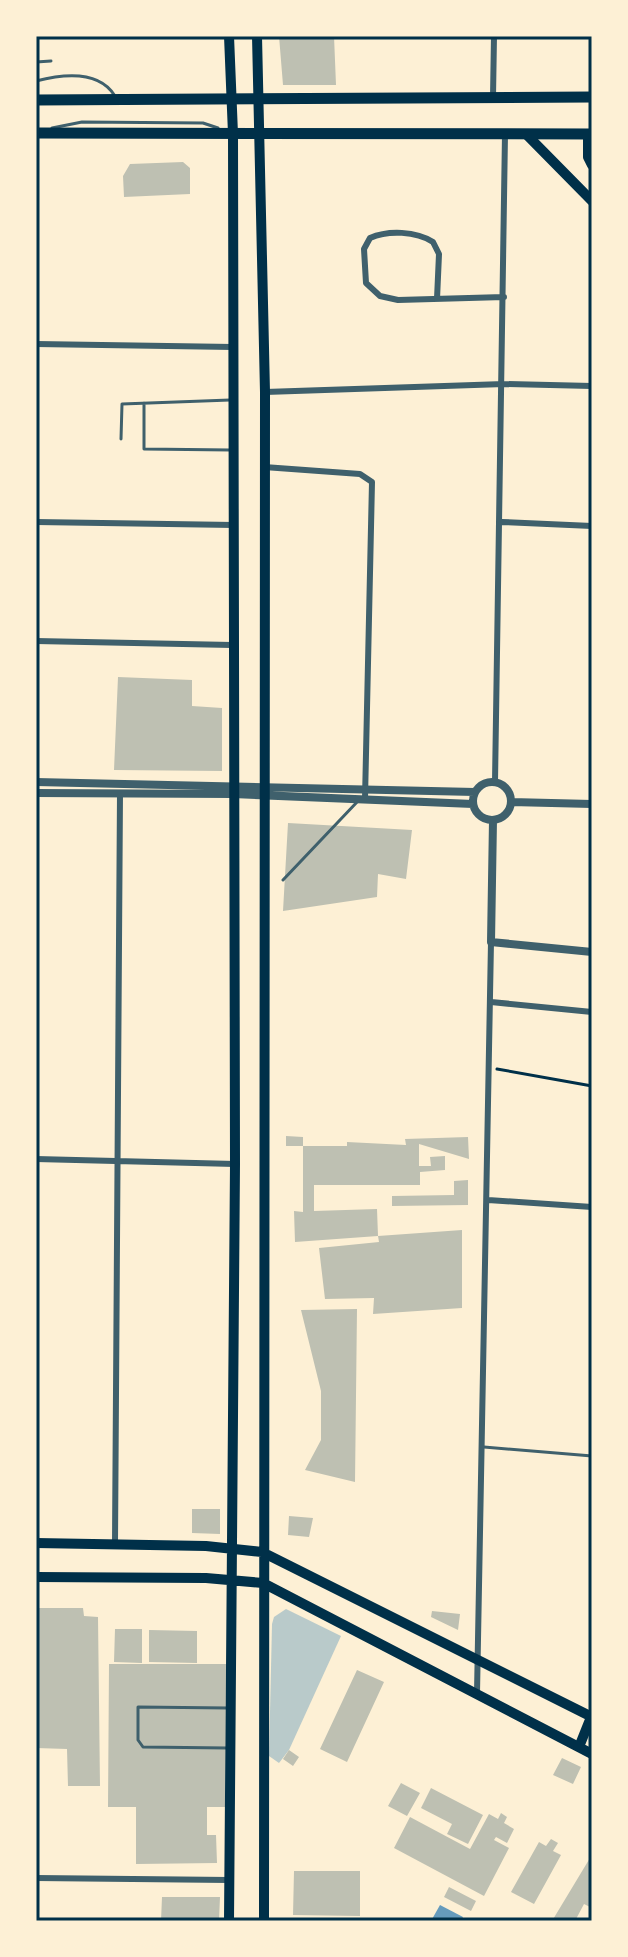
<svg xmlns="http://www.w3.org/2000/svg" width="628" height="1957" font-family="'Libre Baskerville',serif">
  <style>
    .green { fill: #b9caca }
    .water { fill: #669bbc }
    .building { fill: #bec0b2 }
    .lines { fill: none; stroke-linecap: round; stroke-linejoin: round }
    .path { stroke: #003049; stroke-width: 3 }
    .service { stroke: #3f606c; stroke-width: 3 }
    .minor { stroke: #3f606c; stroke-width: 6 }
    .tertiary { stroke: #3f606c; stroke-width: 8 }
    .primary { stroke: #003049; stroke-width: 10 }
    .trunk { stroke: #003049; stroke-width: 11 }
    .neatline { fill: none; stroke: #003049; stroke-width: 3 }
  </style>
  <rect width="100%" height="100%" fill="#fdf0d5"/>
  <!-- green -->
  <path class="green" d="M286,1609l55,27 -52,114 -10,13 -10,-7 3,-132 2,-7z"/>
  <!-- water -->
  <path class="water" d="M440,1905l23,12 -2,4h-30z"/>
  <!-- building -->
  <path class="building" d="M279,36h55l2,49h-53z
    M183,162l7,6v26l-66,3 -1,-21 7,-12z
    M118,677l74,3v26l30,2v63l-108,-1z
    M288,823l124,7 -6,49 -28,-5 -1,23 -94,14z
    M286,1136l17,1v9h-17z
    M468,1137l1,22 -50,-15v22h12l-1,-9 15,-1v14l-25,2v13h-106v26l63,-2 1,27 -83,6 -1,-31 9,1v-66h44v-4l59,3 -1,-6z
    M468,1180v25l-76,1v-10l62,-1v-14z
    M462,1230v78l-89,6 1,-16 -49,1 -6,-51 60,-6 -1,-6z
    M357,1309l-2,173 -50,-12 16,-30v-49l-20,-81z
    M192,1509h28v25l-28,-1z
    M289,1516l24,2 -4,19 -21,-2z
    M36,1608h47l1,8 14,1 2,169h-32l-1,-37 -31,-1z
    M432,1611l28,3 -2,16 -27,-13z
    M115,1629h27v34l-28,-1z
    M149,1630l48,1v32l-48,-1z
    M109,1664h117l-1,143h-18v28h9l1,28 -81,1v-57h-28z
    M357,1670l27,12 -37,80 -27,-13z
    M289,1750l10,7 -6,9 -10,-7z
    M562,1758l19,9 -8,17 -20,-9z
    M401,1783l19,10 -13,23 -19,-10z
    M431,1788l52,27 -15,29 -21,-10 5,-10 -31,-16z
    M501,1813l6,4 -3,6 10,6 -7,14 -11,-6 -2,3 15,8 -25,48 -90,-48 16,-31 60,32 19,-35 9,5z
    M551,1839l7,4 -5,8 8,4 -27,49 -23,-12 28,-50 7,4z
    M590,1858l2,50 -8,-4 -9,17h-23z
    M294,1871h66v45l-67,-1z
    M449,1887l27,14 -5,10 -27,-14z
    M162,1897h58l-1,24h-58z"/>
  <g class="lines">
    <!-- path -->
    <path class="path" d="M497,1069l95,17"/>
    <!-- service -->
    <path class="service" d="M36,62l15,-1
      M36,81c27,-7 63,-11 79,15
      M52,128l30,-6 121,1 15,5
      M144,403v46l86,1
      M121,439l1,-35 108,-4
      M283,880l75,-79
      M484,1447l108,9
      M227,1748l-84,-1 -5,-7v-33l90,1"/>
    <!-- minor -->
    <path class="minor" d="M493,97l1,-61
      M437,299l2,-45 -6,-12c-17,-11 -45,-12 -63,-4l-6,11 2,34 14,13 18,4 106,-3
      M36,344l197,3
      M265,392l239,-8 88,2
      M264,467l96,7 12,8 -7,317
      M36,522l198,3
      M502,522l90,4
      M36,641l196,4
      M495,782l10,-648
      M491,1002l101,10
      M36,1159l199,5
      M488,1200l104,7
      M115,1543l5,-750
      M477,1693l14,-751
      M36,1878l193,2"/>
    <!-- tertiary -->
    <path class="tertiary" d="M36,782l439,10
      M473 801a19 19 0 1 1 38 0a19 19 0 1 1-38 0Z
      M36,793l197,1 240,10
      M511,802l81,2
      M493,820l-2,122 101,10"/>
    <!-- primary -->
    <path class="primary" d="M257,36l8,356 -1,1529
      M526,134l66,67
      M588,134v23l4,8
      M36,1543l170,3 56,6 330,165
      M36,1577l170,1 57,5 329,171
      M579,1747l12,-30
      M229,1921l6,-757 -2,-1030 -4,-98"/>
    <!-- trunk -->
    <path class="trunk" d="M36,100l556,-3
      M36,133l556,1"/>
  </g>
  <!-- border -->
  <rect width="628" height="1957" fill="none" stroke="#fdf0d5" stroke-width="76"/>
  <rect x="38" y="38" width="552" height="1881" class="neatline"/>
</svg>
